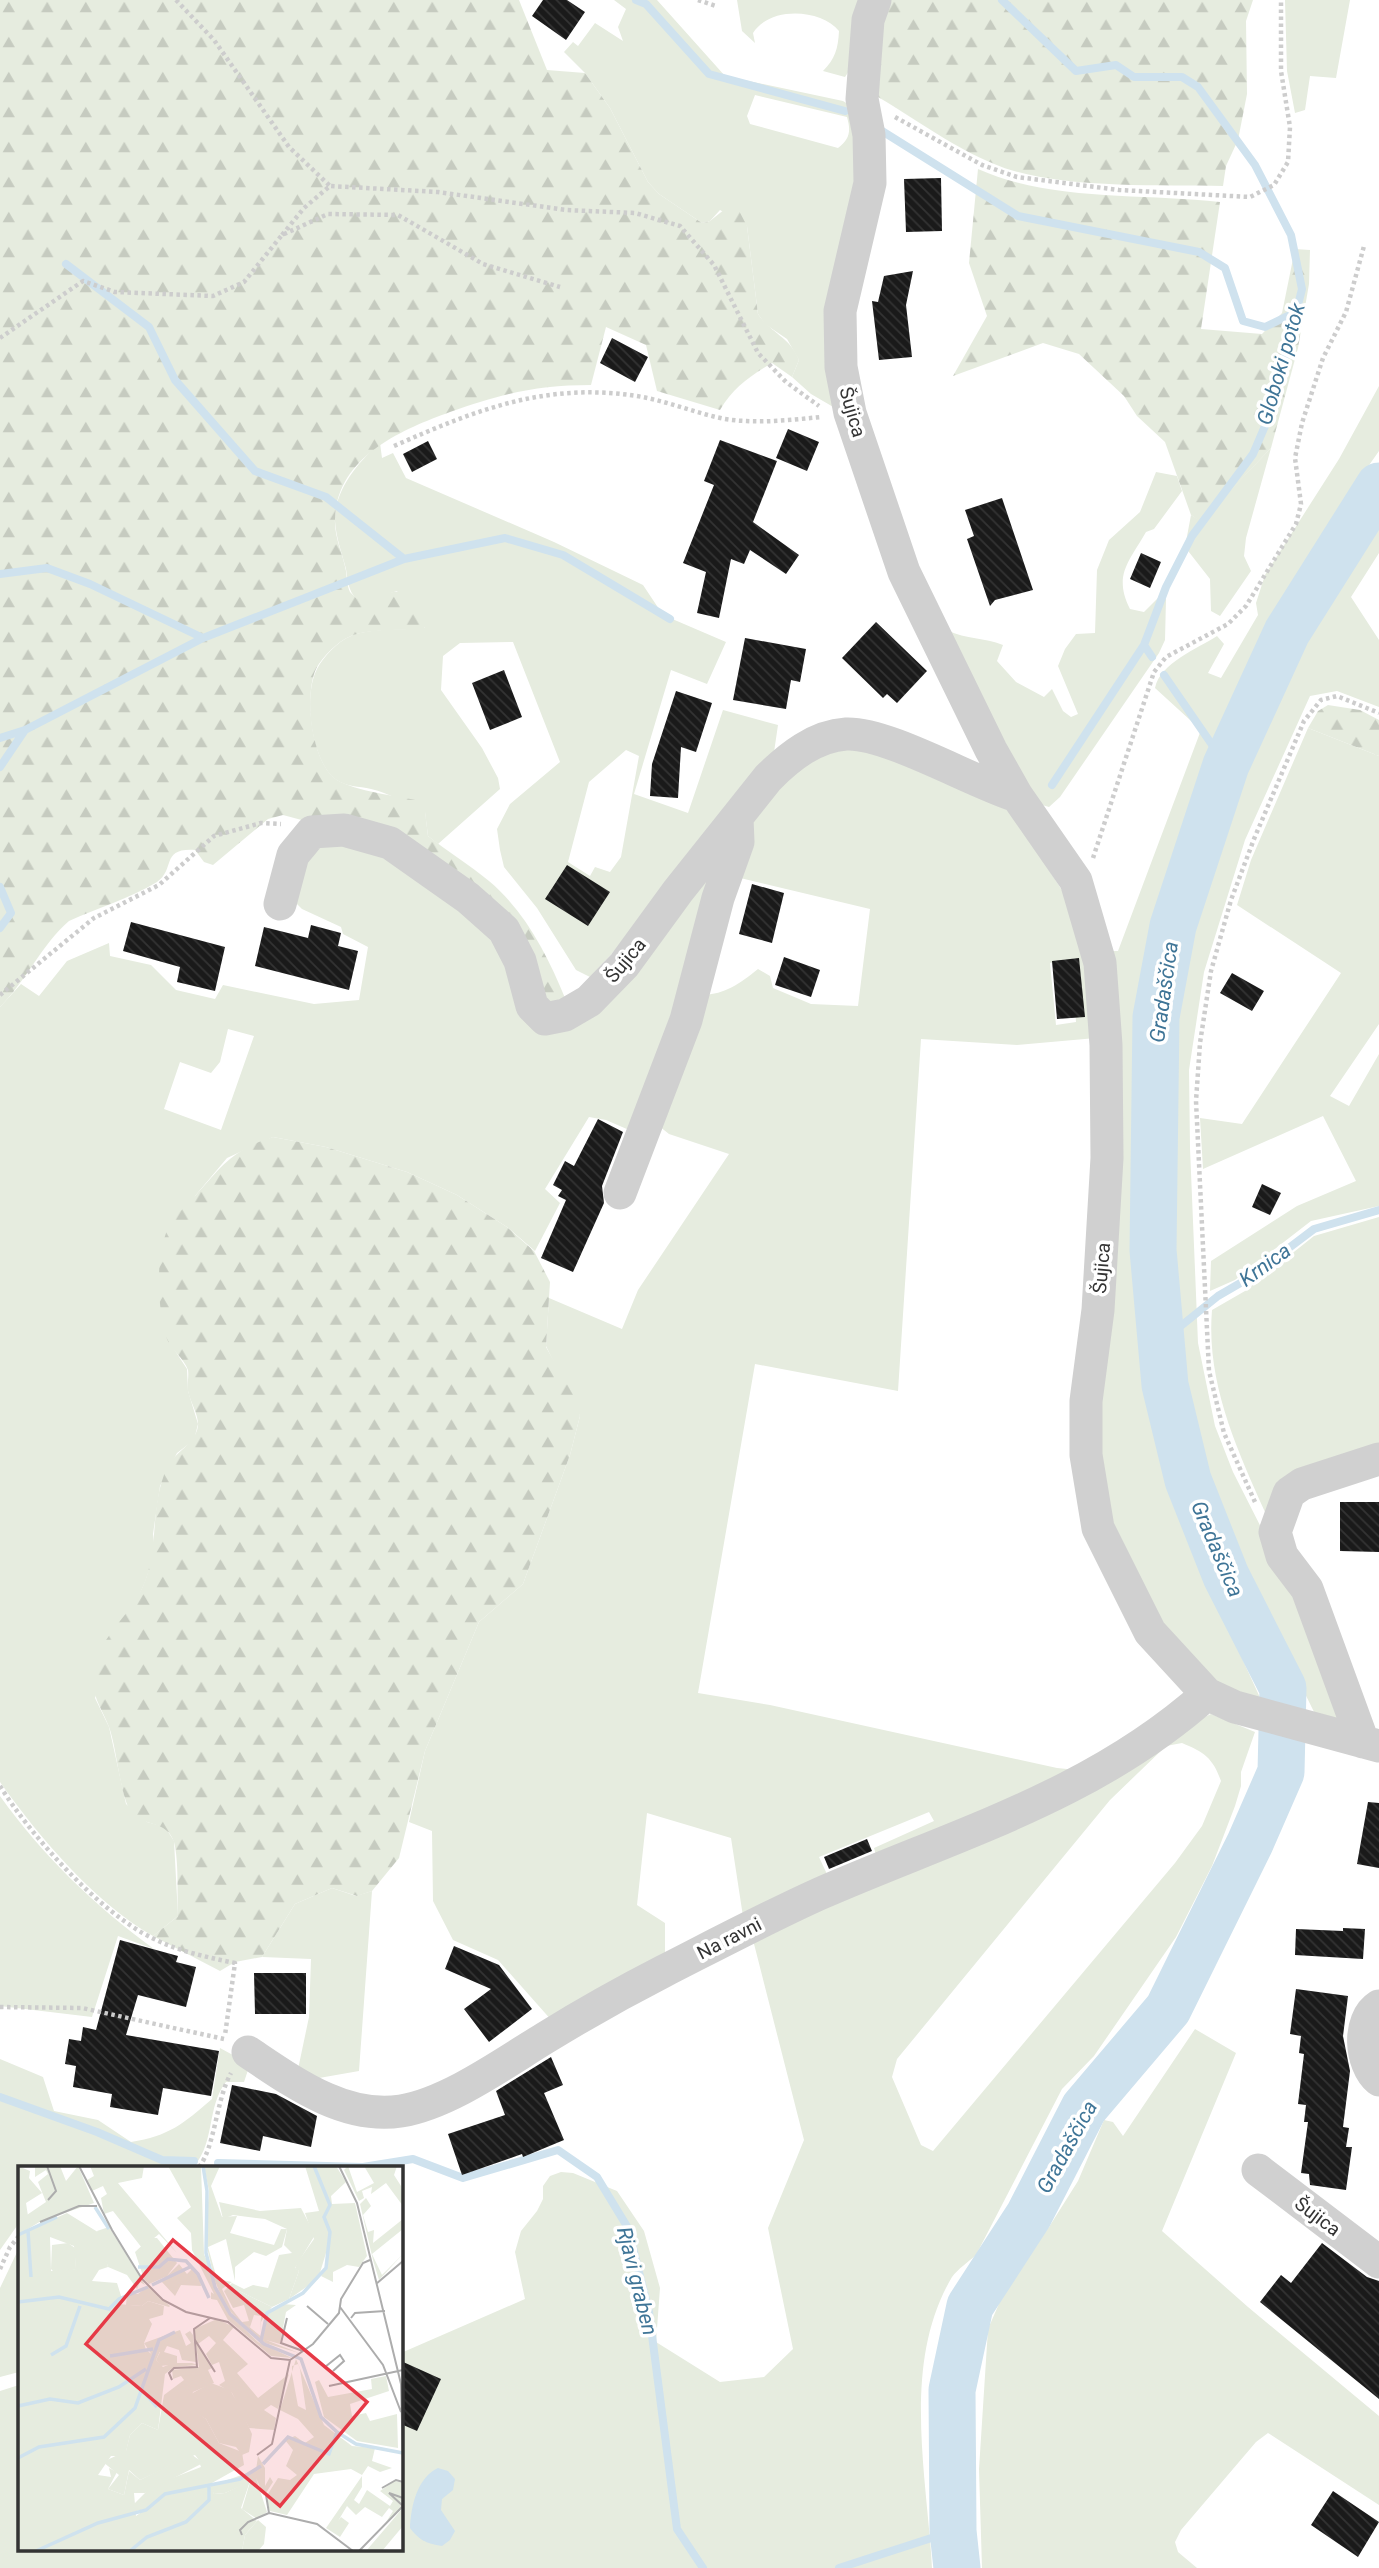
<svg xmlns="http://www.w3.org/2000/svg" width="1379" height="2568" font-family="Roboto,sans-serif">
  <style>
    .green { fill: #e6ecdf; fill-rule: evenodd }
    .forest { fill: url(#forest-firs) }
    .water { fill: #cfe2ee }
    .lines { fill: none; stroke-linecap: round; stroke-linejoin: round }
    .stream { stroke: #cfe2ee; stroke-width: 8 }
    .river { stroke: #cfe2ee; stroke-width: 47 }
    .building { fill: url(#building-back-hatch) }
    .path { stroke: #cdcdcd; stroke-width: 4.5; stroke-dasharray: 3.5 3.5; stroke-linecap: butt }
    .minor { stroke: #d0d0d0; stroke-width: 33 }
    .labels { text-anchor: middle; stroke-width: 7; stroke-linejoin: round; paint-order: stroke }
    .street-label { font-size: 19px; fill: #333; stroke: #fff }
    .water-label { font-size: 21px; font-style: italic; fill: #3f7597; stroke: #fff }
    .inset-river { fill: none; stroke: #cfe2ee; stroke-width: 3.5 }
    .inset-road { fill: none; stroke: #adadad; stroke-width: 2 }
    .view { fill: #e63946; fill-opacity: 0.15; stroke: #e63946; stroke-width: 3.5 }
    .inset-edge { fill: none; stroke: #333; stroke-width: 3.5 }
  </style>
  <defs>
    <pattern id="forest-firs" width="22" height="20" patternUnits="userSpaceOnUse" patternTransform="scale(1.75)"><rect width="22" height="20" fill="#e6ecdf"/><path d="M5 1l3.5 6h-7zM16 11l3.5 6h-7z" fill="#c6cbc0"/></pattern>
    <pattern id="building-back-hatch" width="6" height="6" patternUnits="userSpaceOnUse" patternTransform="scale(1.75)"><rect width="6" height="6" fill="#1a1a1a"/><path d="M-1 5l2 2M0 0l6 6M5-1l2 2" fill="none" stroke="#333"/></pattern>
  </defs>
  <rect width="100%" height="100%" fill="#fff"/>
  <!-- green -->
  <path class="green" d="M614,0h43l68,76 118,25 11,7 6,45 -25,255 -24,-14 -19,-17 7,-17 -12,-21 -22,-15 -7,-10 -11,-88 -27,-16 -10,11 -8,2 -43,-29 -11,-12 -38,-74 -25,-35 -21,-21 9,-10 5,4 17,-23 28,18 -5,-14 8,-18zM755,95l92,22c4,14 3,22 -9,31l-88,-24 -3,-8z
    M737,0h124l-10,68 -6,9 -22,-6c12,-12 15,-22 16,-40 -18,-22 -69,-25 -86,2l2,10 -13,-12z
    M1285,0h65l-14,78 -26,-2 -5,34 -10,3 -8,-42z
    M1379,386v65l-33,47 -98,177 -46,115 -39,112 -22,85 -3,341 18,101 36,120 70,153 -29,-7 -59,-50 -50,-84 -24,-84 9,-526h9l83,-221 -46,-42c5,-25 42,-39 62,-52l7,8 -16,29 13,5 37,-63 -2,-12 9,-28 74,-116z
    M380,443l2,15 11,-5 13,25 148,64 89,43 20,30 63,27 -19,42 -36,-14 -37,124 54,19 35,-103 55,15 -6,41 -98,121 -84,90 -14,-7 -39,-62 -33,-41 -4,-17 -3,-21 13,-25 50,-42 -47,-120 -53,1 -17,13 -2,34 41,58 16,30 2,11 -62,55 -10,-8 -3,-24c-17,-8 -36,-19 -54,-23 -12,-3 -25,-2 -36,-10 -24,-19 -32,-84 -18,-110 7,-13 20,-27 34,-33 17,-8 55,-6 74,-8l-28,-37 -25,8h-16c-8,-10 -8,-17 -10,-30 -4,-16 -10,-31 -11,-48 -1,-31 24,-60 45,-78zM626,750l13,6 -18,101 -11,15 -15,-5 -5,9 -22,-14 21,-80z
    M1271,448l-25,90 -2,18 7,15 -31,45 -9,-5 -1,-32 -25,-32 6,-32 10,6z
    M1156,472l21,4 5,15 -28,38 -8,3c-17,30 -33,43 -16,77l14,3 16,-16 6,3 -1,41 -6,13 -99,144 -11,10 -14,-4 -88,-173c20,10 37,7 56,15l-6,16 19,21 28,15 8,-8 11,22 8,6 7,-3 -20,-48 7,-17 11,-15 19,-1 2,-63 12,-30 31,-28z
    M1379,506v47l-28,44 28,43v67l-42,-16 -27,5 -65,144 -41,132 -15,98 1,78 8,195 17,83 18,46 77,152 36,103 -28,-7 -106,-215 -36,-115 5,-46 -4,-46 -8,-32 -4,-113 6,-153 29,-123 41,-91 59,-148z
    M1308,728l71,28v268l-49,72 19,10 30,-52v152l-68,15 -76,59 -25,11 1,-30 86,-55 59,-25 -33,-65 -120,53 -3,-51 42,6 99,-151 -104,-68 14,-45z
    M845,740l162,65 71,110 18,123 -79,7 -96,-6 -23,352 -143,-27 -57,329 72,12 287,63 30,3 -209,91 -4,-14 60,-27 -5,-9 -110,45 13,28 -88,38 -13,-85 -84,-25 -10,92 28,18v40l-112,59 -55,-62 -45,-20 -20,-39 -1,-70 -23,-9 16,-71 54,-129 44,-38 47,-129 10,-39 -34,-70 3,-48 73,31 16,-39 91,-136 -60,-20 -15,-12 48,-127c24,-1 37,-11 56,-26l12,7 3,12 38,16 47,2 12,-97 -138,-33 13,-49 28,-47zM1072,960l4,62 -20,3 -6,-62z
    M327,840l43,6 121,82 55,101 182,-189 -92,293 -30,-13 -17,-3 -44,72 15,14 -25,48 -28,-24 -50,-32 -50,-23 -81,-25 -53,-10 -46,21 -32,38 -27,144 19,29 1,22 10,33 -4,16 -17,13 -17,33 -7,48 2,18 -10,30 -11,25 -13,15 -26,76 14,29 17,77 21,18 18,5 9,14 4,75 -25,20c-58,-33 -114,-99 -153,-154v-775l21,-23 18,12 28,-35 42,-18 1,13 41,9 25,25 39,9 8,-14 91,19 45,-4 9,-53 -25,-13 -2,-7 -39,-18 -9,-9 6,-33zM228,1029l26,7 -33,94 -57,-21 16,-47 31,11 9,-11z
    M1379,1217v238l-114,57c-29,-65 -59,-130 -53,-202l33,-19 69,-55z
    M1211,1714l44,18 -14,40v14l-6,20 -23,60 -36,71 -82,119 -32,33 -86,166c-8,7 -18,14 -24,22 -51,86 -25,197 -20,291h-932v-177l19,-6v164h382v-196l124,-54 -10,-47 6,-21 16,-20 6,-12v-13l7,-10 11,-4 12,1 44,18 27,40 16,57 -4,54 64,40 44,-5 29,-28 -25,-121 36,-88 -52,-204zM1182,1743c22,9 31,15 39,38l-19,45 -27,37 -242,288 -12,-6 -29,-68 5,-18 213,-259 56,-54z
    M0,1796c43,60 95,110 154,153l-36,-13 -26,81 -92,-11z
    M332,1888l24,8 16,-5 -13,180 -40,7 -22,-4 12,-57 2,-58 -49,-2 33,-53z
    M1195,2029l41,24 -74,178 86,76 131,109v89l-111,-72 -12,9 -75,88 -6,12 3,10 19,16h-215l-3,-99 9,-140 27,-62 34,-40 29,-46 26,-61 9,2 10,14z
    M220,2048l22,12 6,10 -4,12h-18c-19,24 -11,59 -31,83l-176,2v56l-19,27v-191l43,18 11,34 44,9 33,22c38,-6 52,-18 81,-43z
    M19,2248v124l-19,5v-89z"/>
  <!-- forest -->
  <path class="forest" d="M0,0h519l28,70 38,3 25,35 38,74 11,12 43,29 8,-2 20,-16 7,2 10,19 11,88c13,19 33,24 41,46l-7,17 -20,-14c-22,13 -39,25 -52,47l-63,-19 -11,-46 -40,-18 -15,58c-54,0 -91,9 -141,27 -49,18 -113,45 -115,107 -1,18 8,35 11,52 1,8 1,14 4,21l7,7c17,0 39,-13 55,-5l9,16 4,19c-19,1 -58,0 -74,7 -14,6 -28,20 -35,33 -12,26 -5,94 21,111 18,11 60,16 83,21l5,10 3,25c20,16 42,29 61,45 36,30 59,75 76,117l-21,12 -46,-100 -189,-88 -26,-7 -15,4 -55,46 -9,-3 -9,-12c-35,-2 -19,19 -38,32 -26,16 -60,26 -88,39 -27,23 -43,60 -69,86z
    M885,0h368l-7,21 1,73 -9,46 -12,26 -3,20c-62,-1 -151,2 -209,-15 -48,-14 -93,-49 -136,-74z
    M978,169c74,33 163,24 242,33l-19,127 61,5 20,-21 13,-64 15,1 -1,34 -11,64 -27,100 -70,74 -10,-7 -26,-73 -28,-26 -13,-20 -45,-42 -36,-11 -90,33 34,-60 -18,-53z
    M1328,705l32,5 19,10v36l-71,-28 10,-17z
    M273,1137l53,10 81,25 50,23 50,32 27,24 16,31 -4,65 29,51 5,18 -10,39 -47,129 -44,38 -54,129 -26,107 -27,33 -15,5 -25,-8 -37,16 -33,53 -27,5 -15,9 -67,-35 25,-20c-1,-21 1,-55 -4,-74 -7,-22 -30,-15 -42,-29 -12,-14 -15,-65 -23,-86 -6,-16 -15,-27 -16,-45 -3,-38 36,-63 50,-96 17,-38 6,-80 24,-118 8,-17 28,-23 31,-42 1,-11 -8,-24 -10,-35 -1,-7 1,-15 0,-21 -4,-12 -17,-20 -21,-31 -10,-31 -12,-81 1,-111 5,-13 18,-21 27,-32 27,-30 37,-46 78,-59z"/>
  <!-- water -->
  <path class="water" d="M438,2468l10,3 7,8 -2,11 -11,9 -1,11 14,21 -5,9 -8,6c-15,-2 -23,-6 -32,-18 1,-22 7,-50 28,-60z"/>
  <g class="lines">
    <!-- stream -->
    <path class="stream" d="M636,0l10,4 63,70 136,37
      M1002,0l74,71 40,-6 18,12h48l16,10 57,78 36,70 11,54 -31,123 -18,42 -61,82 -26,51 -22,58 8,12
      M882,131l136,85 181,36 26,16 18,53 22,6 33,-16
      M66,264l83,63 26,53 80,91 71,26 78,62
      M0,574l47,-6 43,16 113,54
      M1164,675l62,90
      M0,738l25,-8 178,-92 201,-79 101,-21 58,17 107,64
      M0,767l25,-37
      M1052,785l92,-140
      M0,887l11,26 -11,15
      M1161,1342l57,-46 31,-18 65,-49 65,-19
      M0,2097l97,35 65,28 32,1
      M218,2163l145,4 50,-8 50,19 95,-28 39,27 31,51 21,84 28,217 26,39
      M839,2568l114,-37"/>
    <!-- river -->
    <path class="river" d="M957,2568l-4,-37 -1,-141 18,-84 59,-91 55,-107 84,-99 82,-166 31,-71 2,-84 -57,-112 -38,-96 -23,-95 -12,-135 3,-233 17,-91 53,-161 61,-133 92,-146"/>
  </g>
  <!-- building -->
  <path class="building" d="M543,0h24l18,12 -19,28 -34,-24z
    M941,178l1,53 -36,1 -2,-53z
    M913,271l-7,34 6,52 -33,3 -7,-59 6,1 6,-26z
    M612,338l36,19 -13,25 -35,-19z
    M788,429l31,13 -12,29 -31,-13z
    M720,440l57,21 -24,61 46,33 -13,19 -36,-24 -6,14 -13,-5 -12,59 -22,-5 9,-41 -23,-9 31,-78 -10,-4z
    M428,441l9,18 -25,13 -9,-18z
    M1002,498l31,92 -38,10 -5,6 -23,-67 7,-3 -9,-26z
    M1141,553l20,9 -11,26 -20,-9z
    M876,622l51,49 -30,32 -10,-9 -4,4 -41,-40z
    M745,638l61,11 -6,33 -9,-2 -5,29 -53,-9z
    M504,670l18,47 -32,13 -18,-47z
    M676,691l36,12 -16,49 -15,-5 -3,51 -28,-2 2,-32z
    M567,865l43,27 -22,34 -43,-27z
    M752,884l32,9 -12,50 -33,-9z
    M131,922l94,25 -10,44 -38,-9 3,-15 -57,-16z
    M311,925l30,8 -3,13 20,5 -9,39 -94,-24 9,-39 44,11z
    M784,957l36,13 -9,27 -36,-12z
    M1079,958l6,59 -28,2 -5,-58z
    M1232,973l32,18 -12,20 -32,-18z
    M598,1119l25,13 -21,54 2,17 -31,69 -32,-14 25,-58 -8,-4 4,-6 -9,-5 12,-24 9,5z
    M1262,1184l19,9 -11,22 -18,-8z
    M1340,1502h39v50l-39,-1z
    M1368,1802l11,1v65l-22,-4z
    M867,1839l5,12 -43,18 -5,-12z
    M1343,1928l22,1 -2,30 -68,-4 1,-26 47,2z
    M120,1940l58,16 -2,6 20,5 -10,40 -48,-12 -12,40 93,16 -8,45 -48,-8 -5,27 -48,-8 2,-13 -39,-7 3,-21 -11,-2 4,-25 12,2 2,-14 13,3z
    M454,1946l45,19 33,44 -43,33 -25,-33 27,-20 -46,-20z
    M254,1973h52v41h-51z
    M1296,1989l52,7 -5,40 7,35 -7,56 6,1 -3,19h6l-6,43 -36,-5 -1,-11 -8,-1 7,-51h-4l2,-17 -8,-1 6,-50 -5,-1 2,-17 -11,-2z
    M551,2057l12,28 -19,8 20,47 -41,17 -1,-3 -60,21 -14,-41 57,-19 -9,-24z
    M232,2085l44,9 41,22 -6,31 -48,-11 -3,15 -40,-8z
    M1322,2243l45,34 12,4v118l-119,-97 21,-27 10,8z
    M401,2361l40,18 -24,52 -16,-7z
    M1333,2491l46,31 -21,35 -47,-32z"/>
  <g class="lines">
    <!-- path -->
    <path class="path" d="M176,0l38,40 75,107 41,39
      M698,0l18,6
      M895,117l87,48 35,12 102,13 131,7 24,-12 14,-23 2,-35 -9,-56v-71
      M282,235l22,-27 26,-22 108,6 128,18 69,3 45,13 34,39 44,88 28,29 33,24
      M0,338l83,-57 32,11 98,4 31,-14 38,-47 46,-21 70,1 85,49 77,23
      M394,446c82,-36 151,-64 243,-50 30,5 58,17 88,23 32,5 65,1 96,-2
      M1093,858l61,-186 12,-15 62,-33 18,-18 50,-82 5,-20 -6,-46 7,-35 21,-65 23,-46 18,-66
      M0,995l94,-77 65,-33 55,-49 47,-13 20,1
      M1255,1502l-31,-69 -15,-62 -13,-270 4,-58 11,-72 20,-71 23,-61 50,-118 17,-21 16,-4 42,17
      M0,1786c31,50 99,126 152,152 26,13 54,19 83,25l-10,72
      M0,2007l82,1 142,31
      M199,2167c16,-20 17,-67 32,-94
      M0,2269l10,-22 9,-11"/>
    <!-- minor -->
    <path class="minor" d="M875,0l-7,20 -6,79 7,36 1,48 -30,128 1,56 9,46 54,159 87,178 26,46 59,85 24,82 6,82 1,113 -9,152 -12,91v54l12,73 52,104 57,62 28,13 144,39
      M280,904l13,-49 19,-23 32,-2 46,13 78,55 36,32 16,31 12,45 13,13 20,-4 24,-14 35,-36 54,-74 90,-113c21,-21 47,-42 78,-44 41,-2 126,48 171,62
      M620,1193l66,-173 32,-122 20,-56 -1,-24
      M1363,1742l-56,-153 -25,-33 -7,-24 14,-39 13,-9 77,-25
      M1379,2006c-22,14 -19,58 0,74
      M248,2052c45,30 96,68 153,59 48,-8 103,-48 144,-73 39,-24 78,-46 119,-67 51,-26 102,-53 155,-77 137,-60 274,-98 388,-200
      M1258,2170l121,92"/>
  </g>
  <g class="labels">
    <!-- street labels -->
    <g class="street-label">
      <text transform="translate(853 412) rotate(74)" y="7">Šujica</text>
      <text transform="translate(625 960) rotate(-50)" y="7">Šujica</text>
      <text transform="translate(1101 1268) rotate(-85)" y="7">Šujica</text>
      <text transform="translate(729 1938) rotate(-27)" y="7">Na ravni</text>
      <text transform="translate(1318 2216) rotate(37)" y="7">Šujica</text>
    </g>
    <!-- water labels -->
    <g class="water-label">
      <text transform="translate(1281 364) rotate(-74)" y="7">Globoki potok</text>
      <text transform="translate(1164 992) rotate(-82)" y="7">Gradaščica</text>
      <text transform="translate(1265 1265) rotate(-36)" y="7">Krnica</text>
      <text transform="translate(1217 1549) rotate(67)" y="7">Gradaščica</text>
      <text transform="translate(1067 2147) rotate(-61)" y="7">Gradaščica</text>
      <text transform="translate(637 2281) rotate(76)" y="7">Rjavi graben</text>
    </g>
  </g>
  <!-- overview -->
  <g transform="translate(18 2166)">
    <rect width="385" height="385" fill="#fff"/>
    <path d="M17,0h25l6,15 12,-15 16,37 -53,18 -23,14v-14l28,-19 -8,-20 10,-8 -2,-4 -11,7zM72,0h54l-2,12 -24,5 59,70 -18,-19 -17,14 -29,-37 -9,3 -3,-16 6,-4 -4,-8 -11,5 -5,-11 7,-4zM150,0h33l3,88 24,59 30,29 34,16 -21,-2 -43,-36 -11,-20 -6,-1v-7l3,2 -22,-44 -1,-17 -14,-15 14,-11zM186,0h16l-9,20 11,31 15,-1 -7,17 44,12 7,-16h6l-5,18 -16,9 -12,-4 -19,15v14l-9,-42 -18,8 9,32 15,3 -10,7 9,19 11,14 7,-1 -5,-16 -11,3 -9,-17 7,-4 41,20 -6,7 -5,8 -1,12 1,-18 -7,-1 -4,12 -3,-2 16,13 5,-24 14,-10 14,1 -10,7 -6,32 -14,-4 33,13 -34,-10 -18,-14 -19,-20 -12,-23 -11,-47 4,-48zM287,0h31l10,16 -15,14 1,8 23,-1 12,53 -8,11 -12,-2 -14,7v10l-12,-6 5,-8 2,-9 -2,-6 -8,26 -29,20 10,-28 -4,-2 2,-6 17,-24 -9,-26 14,-2zM330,0l9,26 17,-9 -10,-17h33l-3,9 7,11 2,20 -17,-23 -15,11 1,-7 -10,4 2,7 -5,3 -15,-31zM348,32l5,8 -8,9 5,17 6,-2 -1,13 30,-24v10l-31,25 10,21 21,-21 -24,26 -6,-20 -13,-56zM91,61l36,58 -5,-3 -3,7 -10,-14 -19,-8 -11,-36zM50,77l7,5 1,21 -20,5 -5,-5 1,-24zM130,120l22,20 -1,1 -21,-6 -6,5 -16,-1 1,-11h11zM199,153l17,8 -11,13 25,24 -11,9 21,25 31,-24 -11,35 -7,-4 -7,5 12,8 -2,12 -25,-2 -17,-35 -13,-8 6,-4 -6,-19 -7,3 -6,-11 10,-11 -7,-7 -11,8 14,24 -4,2 6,13 -21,9 -4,15 17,12 13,24 23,9 2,13 -41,23 -35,5 -18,15 -18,4 2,-8 18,-18 49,-19 -3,-8 -3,-4 -13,5 -42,20 -11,-10 -5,25 -16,-6 11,-14 -16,-13 23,-11 4,-16 12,-12 16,7 6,-35 20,-15 -3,-4 -8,3 -1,-9 27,-3 -5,-38zM162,164l6,16 5,-3 -6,-9 5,-3 3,4 3,27 -14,-2 -3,-10 -12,-4 -3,6 13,4v8l-16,2 -5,-6 4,-8 -8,3 -8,-12zM278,193l28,66 28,21 23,2 -3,13 20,7 -12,4 -12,-6 -6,9 -11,-6 -37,5 -27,41 -17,-4 -4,-14 12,-19 12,2 7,-5 -11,-9 7,-16 -8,-10 10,-4 10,7 9,-6 -16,-18 -18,-9zM280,198l2,5 6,41 -8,-4 -6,-32v-8zM368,210l3,15 -39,13 2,12 14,-3 4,8 27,-7 1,34 -41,-7 -33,-24 -9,-35 4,-2 9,17 44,-8 -1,-10zM240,290l7,12v18l5,-9 3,5 -9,14 -8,-18 11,34 -10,7 -15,-10 8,-27 -25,11 -11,1 -4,-8 46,-16zM344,310v11l-8,13 5,4 8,-14 23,16 3,-5 -13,-10 15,-10 8,2v43l-21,25h-16l36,-42 -16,13 7,-11 -4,-3 -7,9 -17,-10 -9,8 -9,-9 -9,15 3,-4 8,6 -9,14 -14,-9zM240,354l8,7 -2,17 -6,7h-16l3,-16z" fill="#e6ecdf" fill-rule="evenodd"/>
    <path d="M0,0l12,5 -1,7 13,15 -16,10 2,13 -10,5zM201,36l41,9 41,-3 14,27 -20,33 4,3 -10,28 -17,8 -41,-20 -7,4 8,-8 12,6 9,-4 15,3 11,-33 13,-2 -8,-8 3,-16 -22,-10 -32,-4 -10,4zM49,47l34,21 7,33 -9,3 -7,11 25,2 5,16 -4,5 24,2 6,-5 16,5 -1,9 -14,4 3,5 -8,19 2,7 7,5 7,-4 -4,9 7,7 10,-4h19l6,2 -24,2 -9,7 -7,56 -16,-7 -12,12 -5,21h-14l-13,19 13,2 -2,-9 8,4 -9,17 16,6 5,-24 11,9 51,-26 12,9 -58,30h-11l2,23 32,-23 44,-7 2,8 11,-1 25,-12 -9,27 16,13 -12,14 -3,16h-224v-316zM32,71l24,9 2,23 -25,2zM132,72h7l20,25 -10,13 12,-12 8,10 4,-4 -3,-9 12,15 1,10 -20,-1 -6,11 -14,-15 4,-4 -16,7 -5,-5 -9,-27zM193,217l19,7 9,15 13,29 -3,18 -7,3 -6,-8 -17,-4 -13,-24 -17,-10v-14z" fill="#e6ecdf" fill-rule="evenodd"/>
    <path class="inset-river" d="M185,0l4,25 -1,62 9,34 15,27 34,30 37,15 20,58 16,15 19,12 47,9M77,41l14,22M10,65l3,46M0,69l39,-18M120,101h21l9,-8 18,2 12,13 11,24M134,119l40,-19M0,136l41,-5 50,12 10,-10 29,-12M243,175l6,-28 36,-20 23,-25 4,-36 -6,-15 6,-12 -16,-39M33,189l15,-9 14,-40M92,190l43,-7M125,225l14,16M0,240l32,-7 28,4 41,-16 27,-18M0,292l21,-11 65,-10 31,-29 24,-68 16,-8M245,298l25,-27 41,17 8,-22M18,385l62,-28 48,-13 19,-16 75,-15 21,-13M112,385l17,-14 39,-15 23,-22v-13"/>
    <path class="inset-road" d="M29,0l9,25 -8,9M61,0l33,64 30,49 21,21 23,12 42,10 43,36 19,2 23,-16 26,-31 2,-14 22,-36 7,-3M321,0l18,37 44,181 2,76M22,56l39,-16h18M358,118l27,-23M289,140l21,18M322,141l43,58 18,47M269,152l-6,25 22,8M333,152l4,-5 30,-2M177,174l20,32M315,205l11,-10 -4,-6 -15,12 18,15M154,214l-3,-7 5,-5 23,-1 -3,-38 16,-11M311,220l74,-16M239,289l15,-11 18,-84M364,322l14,-8 7,2M248,329l3,18 48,11 36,27M385,340l-14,-13 14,5M224,369l-2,-5 8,-8 21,-9M341,385l44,-45"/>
    <path class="view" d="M155,74l194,162 -87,104 -194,-162z"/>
    <rect width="385" height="385" class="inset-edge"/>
  </g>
</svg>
